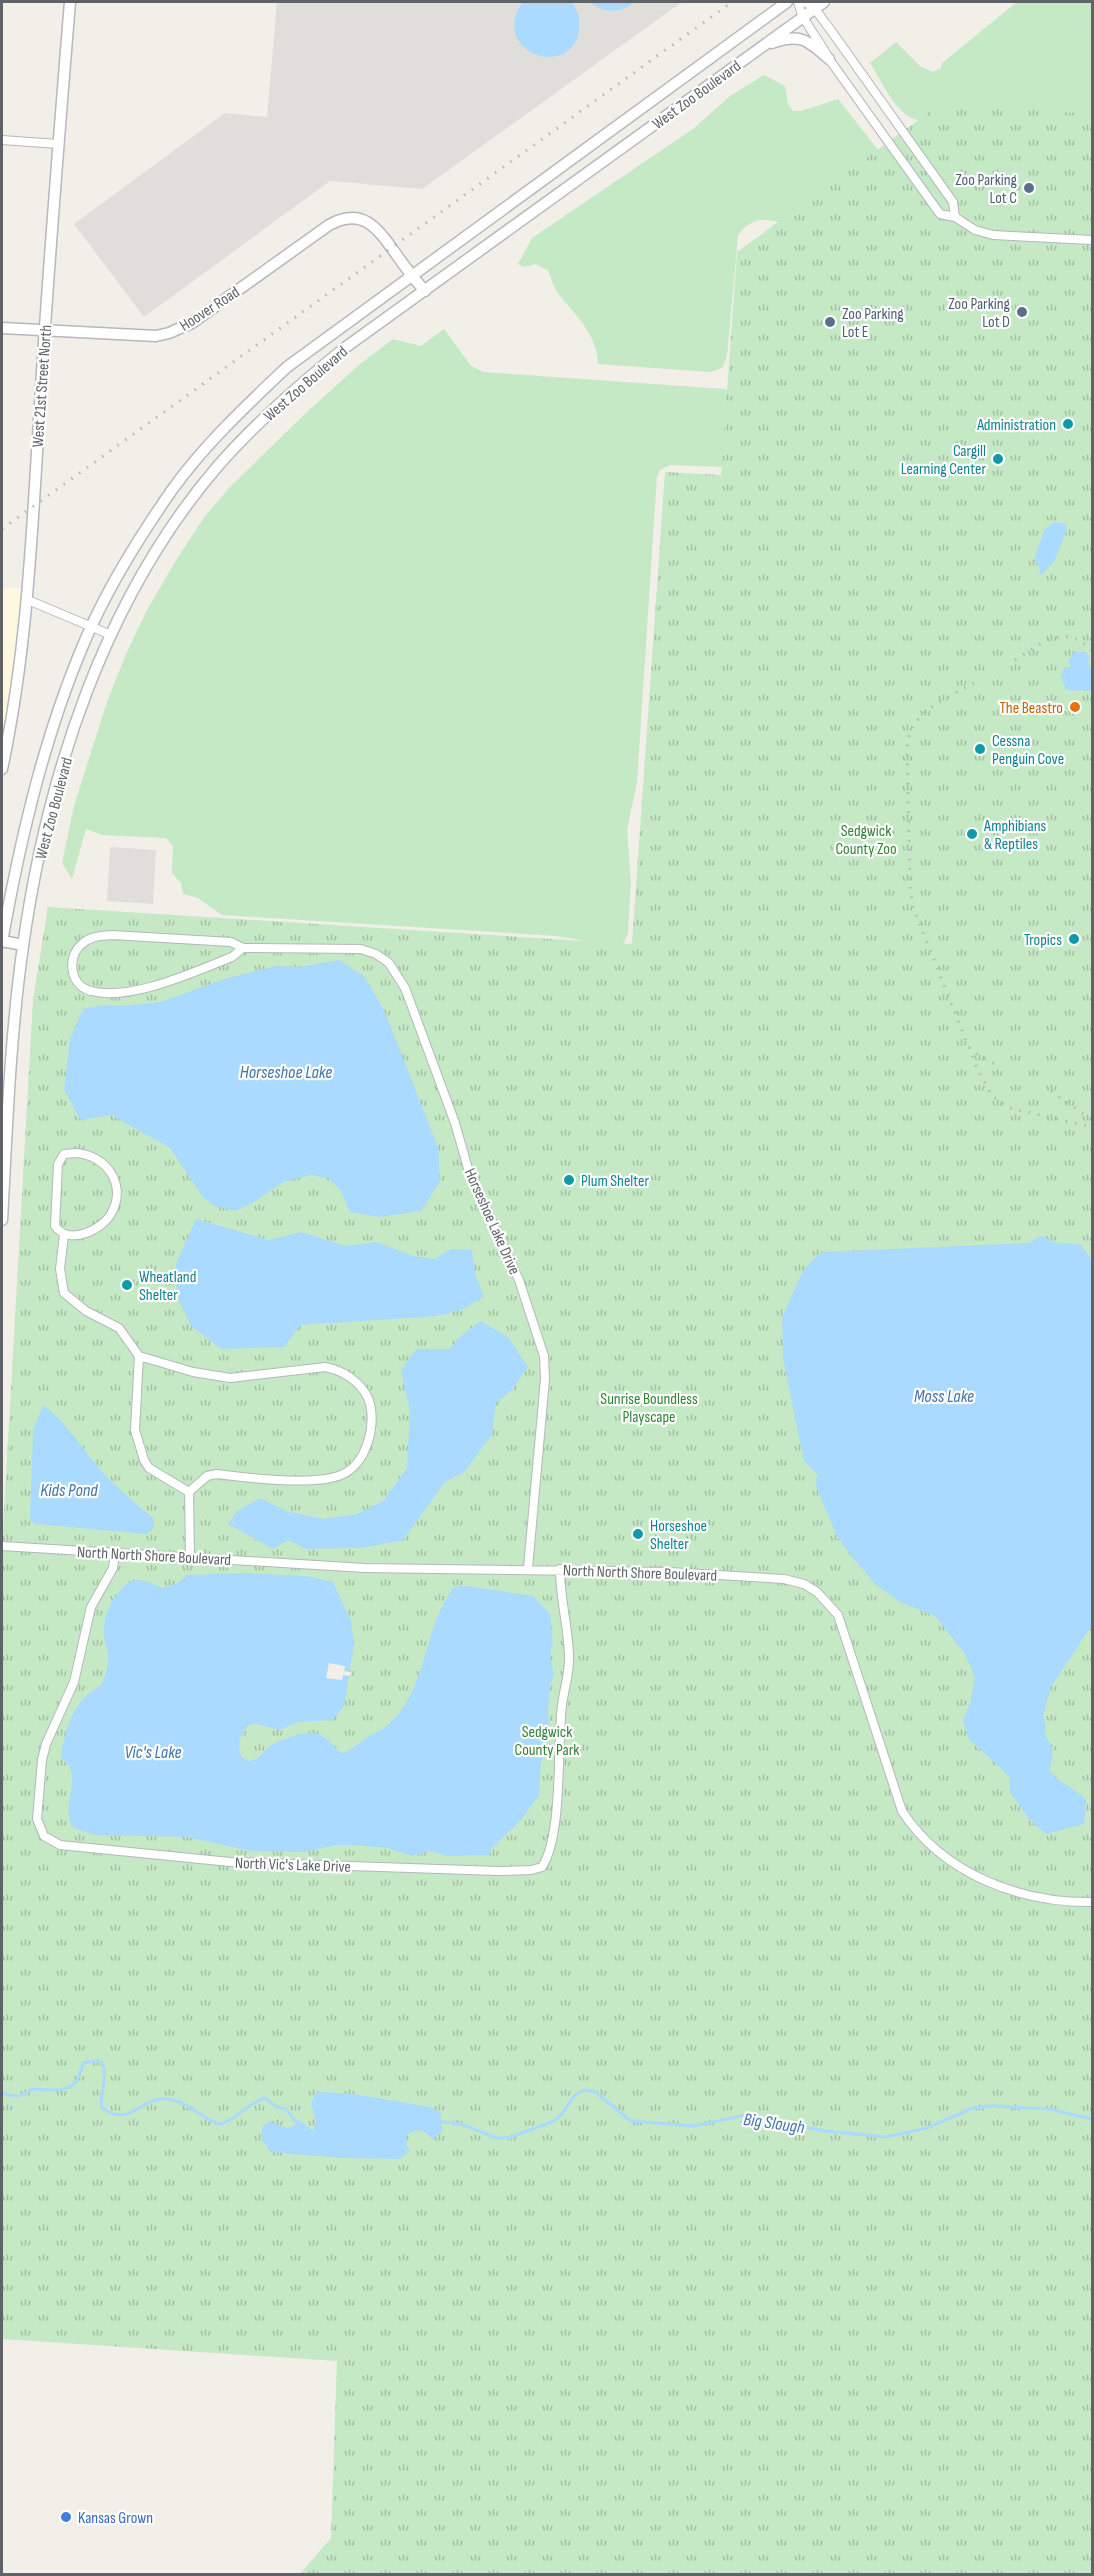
<svg xmlns="http://www.w3.org/2000/svg" width="1094" height="2576" font-family="'Sofia Sans Condensed',sans-serif">
  <style>
    .commercial { fill: #fef7e0 }
    .industrial { fill: #e0deda }
    .green { fill: #c5e8c5 }
    .park { fill: url(#park-tufts) }
    .water { fill: #aadaff }
    .pier { fill: #f1efe8 }
    .lines { fill: none; stroke-linecap: round; stroke-linejoin: round }
    .stream { stroke: #aadaff; stroke-width: 3 }
    .minor-casing { stroke: #b5b8bc; stroke-width: 10 }
    .tertiary-casing { stroke: #b5b8bc; stroke-width: 13 }
    .secondary-casing { stroke: #b6babf; stroke-width: 13 }
    .minor { stroke: #fff; stroke-width: 8 }
    .tertiary { stroke: #fff; stroke-width: 10 }
    .secondary { stroke: #fff; stroke-width: 10 }
    .rail { stroke: #b6b7b8; stroke-width: 3; stroke-dasharray: 1.5 8; stroke-linecap: butt }
    .service-dot { fill: #5c6f8a; stroke: #fff; stroke-width: 2 }
    .culture-dot { fill: #0f9aa8; stroke: #fff; stroke-width: 2 }
    .food-dot { fill: #e8710a; stroke: #fff; stroke-width: 2 }
    .shop-dot { fill: #3f7fe0; stroke: #fff; stroke-width: 2 }
    .labels { text-anchor: middle; stroke-width: 4.5; stroke-linejoin: round; paint-order: stroke }
    .street-label { font-size: 16px; fill: #5f6368; stroke: #fff }
    .service-label { font-size: 16px; fill: #4e5e75; stroke: #fff; text-anchor: end }
    .culture-label { font-size: 16px; fill: #0d838f; stroke: #fff; text-anchor: start }
    .food-label { font-size: 16px; fill: #c56008; stroke: #fff; text-anchor: end }
    .park-label { font-size: 16px; fill: #348238; stroke: #fff }
    .shop-label { font-size: 16px; fill: #366cbe; stroke: #fff; text-anchor: start }
    .water-label { font-size: 18px; font-style: italic; fill: #4174aa; stroke: #fff }
  </style>
  <defs>
    <pattern id="park-tufts" width="24" height="20" patternUnits="userSpaceOnUse" patternTransform="scale(1.5)"><rect width="24" height="20" fill="#c5e8c5"/><path d="M3 7l-1-3M5 7V3M7 7l1-3M15 17l-1-3M17 17v-4M19 17l1-3" fill="none" stroke="#a3c0a4"/></pattern>
  </defs>
  <rect width="100%" height="100%" fill="#f1efe8"/>
  <!-- commercial -->
  <path class="commercial" d="M2,587l20,1 -10,89 -10,61z"/>
  <!-- industrial -->
  <path class="industrial" d="M277,2h405l-260,187 -92,-8 -186,136 -70,-93 151,-111 42,4z
    M110,847l46,3 -3,54 -46,-3z"/>
  <!-- green -->
  <path class="green" d="M1017,2h75v127l-175,-9c-23,-7 -35,-39 -47,-57l26,-21 25,25 12,5 8,-4 1,-5z
    M764,75l21,11 3,18 5,7h8l37,-12 51,65 -106,59c-19,-6 -32,-5 -45,12l-11,121 -5,12 -12,4 -112,-8c-1,-30 -21,-47 -38,-68 -6,-7 -9,-18 -12,-26l-13,-6 -11,3 -6,-3 14,-26 161,-109 37,-33z
    M444,329l27,37 13,6 240,17 7,4 -7,74 -54,-2 -10,5 -3,6 -20,306 -10,48 4,52 -3,51 -4,10 -7,3 -61,-10 -334,-21 -24,-17 -15,-4 -2,-11 -9,-10 1,-27 -7,-8 -64,-3 -16,-6 -14,50 -10,-16 12,-57 33,-104 19,-48 21,-44 28,-48 30,-46 26,-30 75,-73 54,-49 33,-25 28,7z"/>
  <!-- park -->
  <path class="park" d="M942,103l150,11v2460h-792l31,-36 6,-177 -335,-22v-792l31,-547 15,-93 584,37 33,-472 56,3 16,-223z"/>
  <!-- water -->
  <path class="water" d="M523,2h48c7,8 10,18 8,30 -12,50 -91,17 -56,-30z
    M589,2h46c-15,12 -31,11 -46,0z
    M1055,522l11,2 1,5 -11,29 -13,16h-3l-1,-8 -5,-6 10,-30z
    M1074,652h11l4,4 -1,9 4,5v21l-26,-1 -5,-13 3,-10h7l-3,-6z
    M339,960l25,16 21,36 53,135 2,35 -19,29 -41,6 -30,-5 -9,-21 -13,-13 -17,-3 -28,7 -27,19 -20,10 -22,-5 -11,-9 -33,-49 -59,-33 -31,5 -16,-31 6,-50 13,-30 21,-4 18,1 39,-4 66,-24 49,-12 24,1z
    M196,1219l73,21 32,-8 44,14 32,-4 36,14 22,3 16,-10 21,1 3,23 9,24 -23,13 -23,6 -137,9 -17,22 -63,2 -30,-23 -14,-29 -1,-33z
    M1041,1236l16,7 23,1 12,16v365l-41,62 -8,29 3,9 -1,11c10,11 9,20 4,34 7,11 26,18 37,30l-2,24 -38,10 -17,-15 -19,-27 -1,-15 -6,-7 -34,-30 -6,-19 7,-18 5,-25 -10,-24 -30,-38 -35,-14 -24,-17 -24,-28 -16,-22 -20,-49 1,-12 -13,-13 -21,-102 -1,-42 21,-46 18,-19 208,-9z
    M481,1321l27,16 20,30 -16,23 -16,13 -4,32 -28,37 -19,10 -42,58 -42,8 -55,1 -18,-9 -15,9 -45,-25 9,-13 23,-13 26,13 37,8 34,-5 26,-13 24,-33 3,-57 -9,-40 15,-22h33l14,-15z
    M43,1405c22,16 33,35 50,56 17,22 40,40 61,58v9l-7,6 -111,-10 -6,-4 3,-89z
    M244,1573l62,3 27,6 18,39 3,23 -10,62 -12,14 -33,2 -20,8 -23,-6 -7,1c-9,10 -13,20 -7,33l7,3c14,-3 13,-10 22,-16 12,-6 37,-17 50,-10 7,4 14,13 21,18 11,-3 14,-8 23,-14 7,-6 17,-8 24,-15 39,-35 34,-98 65,-137l13,-1 66,10 17,18 3,29 -3,13 4,18 -4,13 -2,26 2,23 -9,27 -2,32 -18,25 -29,28 -3,7 -43,1 -16,-5 -18,5 -25,-8 -34,-3h-18l-29,7 -55,-1 -64,-14 -92,-2 -22,-7c-12,-22 5,-43 -3,-60 -2,-4 -6,-8 -9,-11 3,-27 14,-60 40,-71 4,-10 8,-20 7,-32 0,-6 -4,-12 -4,-18 -1,-17 4,-30 14,-43 16,-20 25,-13 45,-5l15,-5 9,-8z
    M317,2092l37,2 76,13 10,5 3,18 -10,10c-8,-10 -16,-14 -26,-4l-1,7 4,8 -11,8 -57,-1 -72,-6 -8,-13v-12l8,-6c14,7 19,11 30,-1l13,11 3,-10 -5,-18z"/>
  <!-- pier -->
  <path class="pier" d="M329,1663l16,3 -1,5 7,1 -1,4 -7,-1 -1,5 -16,-2z"/>
  <g class="lines">
    <!-- stream -->
    <path class="stream" d="M2,2092c10,6 21,5 30,-3 13,1 35,4 44,-7 4,-6 4,-13 8,-19 36,-12 13,32 18,45 28,19 33,-6 59,-9 24,-2 37,19 59,25 13,-2 28,-21 45,-26l12,9 9,2 11,14
      M442,2122l19,2 36,14h12l45,-17 8,-7 12,-18 10,-6 11,2 36,29 63,5 52,-11 79,16 61,6 41,-9 46,-20 20,-2 56,3 43,10"/>
    <!-- minor casing -->
    <g class="minor-casing">
      <path id="minor" d="M798,2c5,22 21,36 31,57l111,155 15,3 20,13 18,5 99,5
        M805,2l10,7 17,23 121,170 2,15
        M2,140l56,4
        M28,600l83,35
        M243,948l-11,9c-36,14 -102,45 -141,34 -21,-5 -25,-34 -9,-47 8,-8 19,-8 30,-9l119,7 12,6 118,1 15,5 13,9 16,25 50,135 14,49 50,108 25,76 1,23 -17,189
        M76,1153c29,2 51,30 36,59 -9,18 -43,34 -57,14l3,-62 6,-10z
        M64,1235l-4,34 4,24 22,18 33,17 20,28 -4,74 9,30 5,8 40,24 1,65
        M139,1356l54,16 37,6 95,-11c17,3 35,14 43,31 10,24 -1,67 -27,77 -27,11 -94,3 -124,-1l-10,2 -18,16
        M2,1546l363,22 304,4 115,7 20,5 13,8 21,23 64,196c41,63 118,92 190,91
        M115,1553l-2,15 -22,39 -17,75 -28,62 -4,16 -5,59 7,17 16,9 170,17 268,9 33,-1 11,-3c21,-32 15,-121 20,-162 2,-16 8,-33 7,-50 -1,-29 -9,-57 -9,-86"/>
    </g>
    <!-- tertiary casing -->
    <g class="tertiary-casing">
      <path id="tertiary" d="M2,328l154,8 13,-3 23,-10 137,-98c34,-19 49,4 67,29 9,13 18,25 29,37
        M2,769c26,-122 30,-241 38,-365 8,-134 19,-268 30,-402
        M2,941l21,4"/>
    </g>
    <!-- secondary casing -->
    <g class="secondary-casing">
      <path id="secondary" d="M772,43c28,-10 36,-3 57,16
        M2,942c19,-107 44,-215 89,-315 22,-48 51,-94 81,-137 33,-46 75,-85 115,-123l500,-365
        M2,1220c5,-91 8,-183 21,-274 24,-170 81,-347 194,-479 39,-45 83,-83 129,-120l478,-345"/>
    </g>
    <!-- minor -->
    <use href="#minor" class="minor"/>
    <!-- tertiary -->
    <use href="#tertiary" class="tertiary"/>
    <!-- secondary -->
    <use href="#secondary" class="secondary"/>
    <!-- rail -->
    <path class="rail" d="M2,529l730,-527
      M1015,660c27,-17 49,-37 77,-10
      M974,683c-29,17 -67,29 -67,67l3,136 3,21 63,159 16,30 17,12 83,19
      M969,1047l10,9 18,9
      M1051,1091l41,29"/>
  </g>
  <!-- markers -->
  <g class="service-dot">
    <circle cx="1029" cy="188" r="6"/>
    <circle cx="1022" cy="312" r="6"/>
    <circle cx="830" cy="322" r="6"/>
  </g>
  <g class="culture-dot">
    <circle cx="1068" cy="424" r="6"/>
    <circle cx="998" cy="459" r="6"/>
    <circle cx="980" cy="749" r="6"/>
    <circle cx="972" cy="834" r="6"/>
    <circle cx="1074" cy="939" r="6"/>
    <circle cx="569" cy="1180" r="6"/>
    <circle cx="127" cy="1285" r="6"/>
    <circle cx="638" cy="1534" r="6"/>
  </g>
  <circle class="food-dot" cx="1075" cy="707" r="6"/>
  <circle class="shop-dot" cx="66" cy="2517" r="6"/>
  <g class="labels">
    <!-- street labels -->
    <g class="street-label">
      <text transform="translate(696 94) rotate(-36)" y="6">West Zoo Boulevard</text>
      <text transform="translate(209 308) rotate(-33)" y="6">Hoover Road</text>
      <text transform="translate(305 383) rotate(-41)" y="6">West Zoo Boulevard</text>
      <text transform="translate(41 386) rotate(-86)" y="6">West 21st Street North</text>
      <text transform="translate(53 808) rotate(-75)" y="6">West Zoo Boulevard</text>
      <text transform="translate(493 1221) rotate(66)" y="6">Horseshoe Lake Drive</text>
      <text transform="translate(154 1555) rotate(3)" y="6">North North Shore Boulevard</text>
      <text transform="translate(640 1572) rotate(2)" y="6">North North Shore Boulevard</text>
      <text transform="translate(293 1864) rotate(2)" y="6">North Vic's Lake Drive</text>
    </g>
    <!-- service labels -->
    <g class="service-label">
      <text x="1017" y="185">Zoo Parking<tspan x="1017" dy="18">Lot C</tspan></text>
      <text x="1010" y="309">Zoo Parking<tspan x="1010" dy="18">Lot D</tspan></text>
      <text x="842" y="319" text-anchor="start">Zoo Parking<tspan x="842" dy="18">Lot E</tspan></text>
    </g>
    <!-- culture labels -->
    <g class="culture-label">
      <text x="1056" y="430" text-anchor="end">Administration</text>
      <text x="986" y="456" text-anchor="end">Cargill<tspan x="986" dy="18">Learning Center</tspan></text>
      <text x="992" y="746">Cessna<tspan x="992" dy="18">Penguin Cove</tspan></text>
      <text x="984" y="831">Amphibians<tspan x="984" dy="18">&amp; Reptiles</tspan></text>
      <text x="1062" y="945" text-anchor="end">Tropics</text>
      <text x="581" y="1186">Plum Shelter</text>
      <text x="139" y="1282">Wheatland<tspan x="139" dy="18">Shelter</tspan></text>
      <text x="650" y="1531">Horseshoe<tspan x="650" dy="18">Shelter</tspan></text>
    </g>
    <!-- food labels -->
    <g class="food-label">
      <text x="1063" y="713">The Beastro</text>
    </g>
    <!-- park labels -->
    <g class="park-label">
      <text x="866" y="836">Sedgwick<tspan x="866" dy="18">County Zoo</tspan></text>
      <text x="649" y="1404">Sunrise Boundless<tspan x="649" dy="18">Playscape</tspan></text>
      <text x="547" y="1737">Sedgwick<tspan x="547" dy="18">County Park</tspan></text>
    </g>
    <!-- shop labels -->
    <g class="shop-label">
      <text x="78" y="2523">Kansas Grown</text>
    </g>
    <!-- water labels -->
    <g class="water-label">
      <text x="286" y="1078">Horseshoe Lake</text>
      <text x="944" y="1402">Moss Lake</text>
      <text x="69" y="1496">Kids Pond</text>
      <text x="153" y="1758">Vic's Lake</text>
      <text transform="translate(774 2123) rotate(8)" y="6">Big Slough</text>
    </g>
  </g>
  <!-- border -->
  <rect width="1094" height="2576" fill="none" stroke="#5f6368" stroke-width="6"/>
</svg>
